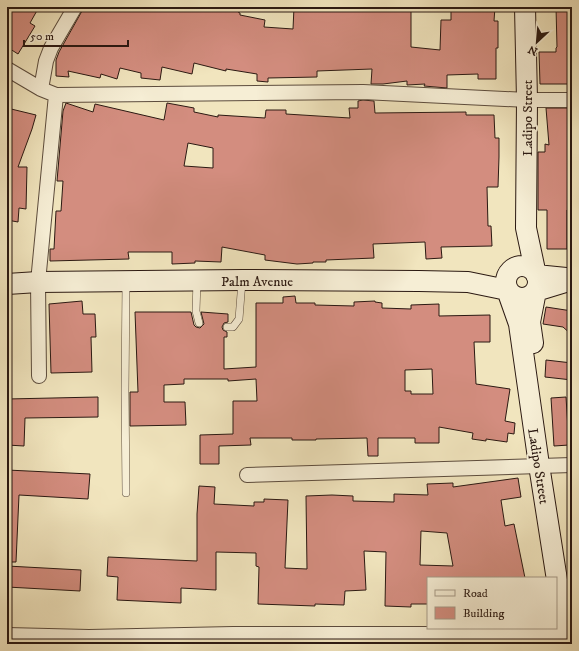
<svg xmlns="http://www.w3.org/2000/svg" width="579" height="651" font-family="'IM FELL DW Pica',serif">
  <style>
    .building { fill: #d38d7f; stroke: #2b1912; fill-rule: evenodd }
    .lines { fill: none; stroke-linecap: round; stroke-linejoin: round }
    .lane-casing { stroke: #5c4c3d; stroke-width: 8 }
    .street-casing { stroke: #5c4c3d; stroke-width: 16 }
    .secondary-casing { stroke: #2b1912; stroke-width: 22 }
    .lane { stroke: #f6eed5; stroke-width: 7 }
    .street { stroke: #f6eed5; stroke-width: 14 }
    .secondary { stroke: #f6eed5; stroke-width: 20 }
    .labels { text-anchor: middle; stroke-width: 4; stroke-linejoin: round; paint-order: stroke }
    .street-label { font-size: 14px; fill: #2b1912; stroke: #f6eed5 }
  </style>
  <rect width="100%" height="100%" fill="#f1e5be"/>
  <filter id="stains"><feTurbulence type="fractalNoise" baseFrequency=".005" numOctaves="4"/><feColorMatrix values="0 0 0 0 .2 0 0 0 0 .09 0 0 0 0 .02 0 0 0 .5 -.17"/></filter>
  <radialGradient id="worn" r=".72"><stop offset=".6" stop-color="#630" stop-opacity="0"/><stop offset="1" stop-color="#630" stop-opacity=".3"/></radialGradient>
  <!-- building -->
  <path class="building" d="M7,7h32l-9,16 5,3 -17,28 -11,-7z
    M83,7h156l-1,5 2,1v2l25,5 -1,7 29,2 1,-22h77l-1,4 41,-2v38l29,3 1,-30h10v-13h44l-1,14h4v27h-2v31h-18v-5l-31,1v13l-23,-2 1,-2 -18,1v-4l-24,3h-12l1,-15 -55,2v6l-49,1v4l-11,-1v-7l-31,-5v2l-32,-8 -2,11 -30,-7 -2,13 -19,-2v-5l-21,-5 -3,11 -16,-5 -1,4 -32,-7 1,6 -13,-1v-16l3,-8 23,-41z
    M556,7h16v77h-32l-1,-32h17v-4l1,-1z
    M363,100l11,1 1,12 91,-1v3h28l1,23h4v19l-1,30h-11l1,39h3l1,20 -51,1 1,11 -16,1 -1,-17 -52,2 1,14 -48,2v2h-13v1l-16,1 -32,-4v-5l-43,-8 -1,15 -26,-1v2l-23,1v-12h-44l1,7 -79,2v-12h4l2,-38h5l2,-30h-6l6,-70 3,-8 27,9 2,-8 69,16 3,-17 27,5v4l24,5v-2l47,3 1,-8h20v4l64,4 -1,-10h9v-7zM188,143l25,5v20l-29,-2z
    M7,108l29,7 -4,14 -14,38h9l-1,42 -7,-1 -1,14 -11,-2z
    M546,108h26v102h-5v39h-20v-39h-9v-58h7v-8l4,1z
    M295,296l1,7h19v2l39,1v-4l21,-1v1l7,1v5l29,1v-4l28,-1v12l51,-1v27h-16l2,42 34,5 -5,32 10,2 -1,11 -6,-1 -1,9 -21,-3v2l-14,-2 1,-6 -34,-6v16h-24v-5h-37v18h-10l-1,-18 -51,1v1h-24v-2h-42l1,7 -32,1v18h-19v-29l33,-1v-33h24l-1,-22 -28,2v-2h-44v5l-20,1v17h21l1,23 -56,1v-34h8l-3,-80h56l3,13 2,2 4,1 4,-4 -3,-12 27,2v8l-4,1 -2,4 1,3 4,2v5h-3v32l32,-2v-64h27v-6zM432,369l1,25h-22v-3h-6v-21z
    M82,301l1,13h12l1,23h-5l1,35 -41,1 -2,-69z
    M546,307l26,4v24l-9,-8 -20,-3z
    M546,360l26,3v17l-27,-3z
    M98,397v20l-73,1 -1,28 -17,-1v-46z
    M566,397l3,48 -15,1 -3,-48z
    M7,470l83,4 -2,25 -69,-4 -3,67h-9z
    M518,478l3,19 -20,3 4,26 9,-2 11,54h-97v26h-17v3l-26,-1 1,-54 -22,-1 2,39 -21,1 -1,14 -29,-1v2l-57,-2 1,-37 -3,-1v-13l-40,-1v38l-35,-2v15l-64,-3 1,-23 -11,-1 1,-19 89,4v-47l2,-28 16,1 -1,17 40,2v-4h10v-3l24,1 -3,68 22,1 -1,-73 26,-1 21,1v5l41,1v-8l34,1 -1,-11 26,-1v4zM421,531l26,2 6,33 -33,-1z
    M7,566l74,4 -1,21 -73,-4z"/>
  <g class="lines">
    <!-- lane casing -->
    <g class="lane-casing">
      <path id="lane" d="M197,281l-1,30 3,12
        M126,283l-1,108 1,102
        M227,327h6l6,-8 3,-38"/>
    </g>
    <!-- street casing -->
    <g class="street-casing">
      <path id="street" d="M7,69l34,20 15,6 307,-3 164,8h45
        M41,89l5,-28 5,-13 24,-41
        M39,376l-1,-94 18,-187
        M247,475l325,-10
        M7,635l82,2 144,-3h339"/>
    </g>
    <!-- secondary casing -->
    <g class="secondary-casing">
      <path id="secondary" d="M525,7l2,93 -1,128 10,47 30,3
        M506 282a16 16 0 1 1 32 0a16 16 0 1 1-32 0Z
        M7,284l31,-2 204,-2 177,1 49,1 39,8 12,34 20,141 28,179
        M533,343l-3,-21 6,-31 36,-11"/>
    </g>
    <!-- lane -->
    <use href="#lane" class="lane"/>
    <!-- street -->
    <use href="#street" class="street"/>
    <!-- secondary -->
    <use href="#secondary" class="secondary"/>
  </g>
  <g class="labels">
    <!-- street labels -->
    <g class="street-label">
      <text transform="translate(527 118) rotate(-90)" y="5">Ladipo Street</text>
      <text x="257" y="286">Palm Avenue</text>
      <text transform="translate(539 466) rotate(81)" y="5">Ladipo Street</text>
    </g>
  </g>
  <!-- margin -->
  <rect width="579" height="651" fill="none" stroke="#f1e5be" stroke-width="24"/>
  <rect x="8" y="8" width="563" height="635" fill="none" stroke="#2b1912" stroke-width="2"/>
  <rect x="12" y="12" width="555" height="627" fill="none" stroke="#2b1912"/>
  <!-- legend -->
  <rect x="427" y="577" width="130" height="52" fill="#f6eed5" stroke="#a59987"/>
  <rect x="435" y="590" width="20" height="6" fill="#f6eed5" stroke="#a59987"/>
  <text x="463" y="597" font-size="12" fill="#2b1912">Road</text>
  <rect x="435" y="607" width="20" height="12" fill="#d38d7f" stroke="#a59987"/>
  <text x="463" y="617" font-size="12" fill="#2b1912">Building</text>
  <!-- north arrow -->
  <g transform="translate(537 42) rotate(206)" stroke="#f6eed5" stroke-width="3" paint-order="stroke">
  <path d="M0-3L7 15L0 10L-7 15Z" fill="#2b1912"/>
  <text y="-6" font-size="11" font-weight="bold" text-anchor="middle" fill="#2b1912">N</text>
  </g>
  <!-- scale -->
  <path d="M24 40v6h104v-6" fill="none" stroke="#2b1912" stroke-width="2"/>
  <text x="30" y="40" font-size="12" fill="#2b1912" stroke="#f6eed5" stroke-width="3" paint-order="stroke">50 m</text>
  <rect width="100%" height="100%" filter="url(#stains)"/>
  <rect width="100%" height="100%" fill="url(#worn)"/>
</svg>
